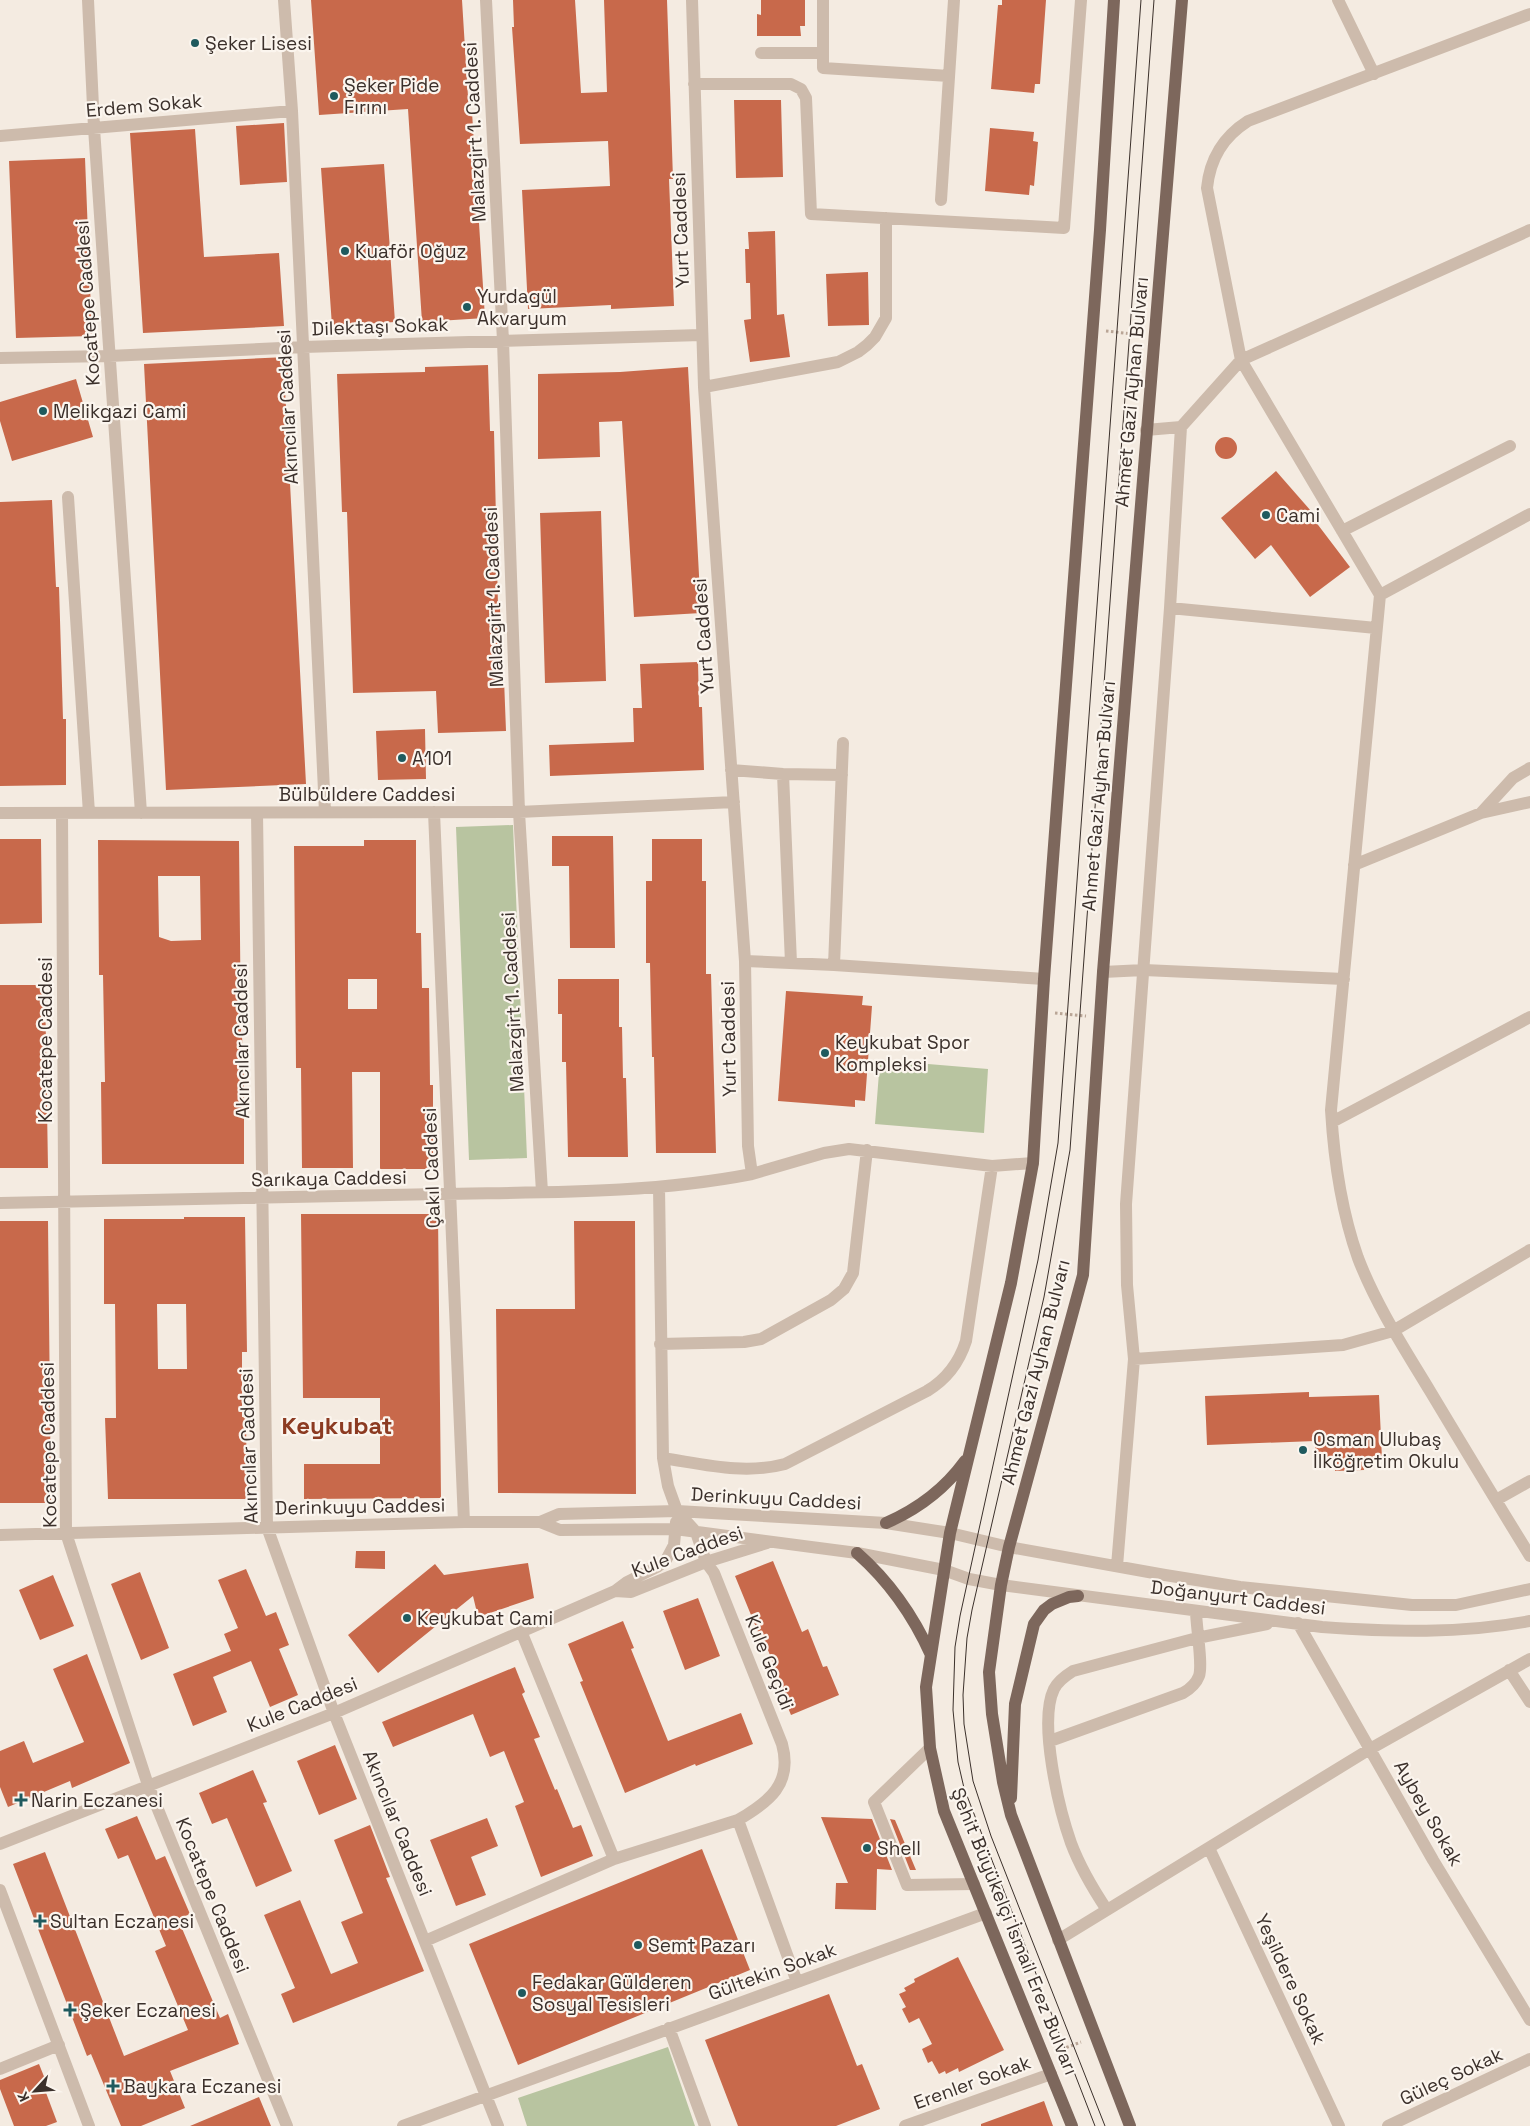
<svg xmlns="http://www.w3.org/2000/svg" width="1530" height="2126" font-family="'Space Grotesk',sans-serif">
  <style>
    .green { fill: #b8c4a0 }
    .building { fill: #c8694b; fill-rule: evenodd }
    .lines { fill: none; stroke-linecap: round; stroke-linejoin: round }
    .path { stroke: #b9a596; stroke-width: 3; stroke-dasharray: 2.5 2.5; stroke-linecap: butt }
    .minor { stroke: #cdbbac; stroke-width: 12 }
    .major { stroke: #7d675c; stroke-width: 12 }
    .tram { stroke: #3b302b; stroke-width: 1 }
    .poi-dot { fill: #1f5a5e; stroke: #fbf5ee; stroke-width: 2 }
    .labels { text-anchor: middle; stroke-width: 4.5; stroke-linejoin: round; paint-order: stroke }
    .poi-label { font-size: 19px; fill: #3b302b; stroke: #fbf5ee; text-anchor: start }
    .street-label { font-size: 19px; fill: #3b302b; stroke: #fbf5ee }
    .district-label { font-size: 24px; font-weight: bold; fill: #8c3b22; stroke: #fbf5ee }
  </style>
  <rect width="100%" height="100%" fill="#f4ebe1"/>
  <!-- green -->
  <path class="green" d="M513,825l14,333 -58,2 -13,-333z
    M880,1060l108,9 -4,64 -109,-9z
    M668,2047l27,79h-168l-9,-28z"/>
  <!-- building -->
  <path class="building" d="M311,0h151l7,113 3,-1 13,206 -63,4 -14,-213 -89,6z
    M513,0h62l6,93 26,-1 -3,-92h63l6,179h-4l5,127 -63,3v-4l-83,4 -6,-119 88,-4 -2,-45 -88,3 -8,-117h2z
    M761,0h44v26h-5l1,10h-44v-22l4,1z
    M1002,0h44l-6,84h-5l-1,9 -43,-4 7,-84h4z
    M734,100h47l2,77 -47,1z
    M284,123l3,59 -47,3 -4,-59z
    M990,128l44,4 -1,9 5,1 -4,44 -4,-1 -1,10 -44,-4z
    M195,129l9,128 75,-4 5,73 -141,7 -13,-200z
    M85,158l7,178 -76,2 -7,-177z
    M384,164l11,158 -63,4 -11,-158z
    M775,231l2,84 7,-1 6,43 -40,5 -6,-42 7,-1 -1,-36h-4l-1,-34h4l-1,-17z
    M868,272l1,53 -41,1 -2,-52z
    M287,357l1,32h-3l21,395 -140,6 -22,-426z
    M488,365l2,66h4l4,176h2l1,46h2l3,78 -68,2 -2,-42 -83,2 -6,-181h-5l-5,-138 88,-2v-5z
    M688,367l13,246 -67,4 -12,-196 -23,1 1,35 -62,2v-85l82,-2z
    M76,379l17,58 -81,24 -12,-40v-19z
    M1215 448a11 11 0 1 1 22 0a11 11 0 1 1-22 0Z
    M1276,471l35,40 -2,2 41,54 -40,30 -39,-52 -16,14 -34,-41z
    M52,500l4,87h3l4,132h3v66l-66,1v-284z
    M601,511l5,170 -61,2 -5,-170z
    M698,662l1,45h3l2,63 -154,6 -1,-31 85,-3 -1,-34h9l-2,-44z
    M425,729l1,50 -48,1 -2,-49z
    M552,836h61l2,112h-45l-1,-82h-17z
    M0,839h41l1,84 -42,1z
    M652,839h50v42h4v93h5l5,179h-60l-2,-96h-2l-2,-94h-4v-82h6z
    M98,840l141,1 2,195h1l2,47v81h-142l-1,-82h4l-2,-107h-4zM158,876h42l1,64 -30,1 -12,-4z
    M364,840h52v93h5l1,55h7l1,97h3v84h-53v-97h-28l1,96h-51l-1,-100h-5l-2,-222h70zM348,979h29v30h-29z
    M558,979h61v48h3l1,51h3l2,79h-60l-2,-95h-4v-48h-4z
    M0,985h45l3,183h-48z
    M786,991l77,5 -1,9 10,1 -7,95 -10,-1v7l-77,-6z
    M301,1214h137l3,284 -137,1v-35h76v-66h-77z
    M184,1217h61l2,135h-5v65h4l1,82h-139l-3,-81h11l-1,-114h-11v-85h80zM157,1304h29l1,65h-29z
    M0,1221h48l3,282h-51z
    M574,1221h61l1,273 -138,-1 -2,-184h79z
    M1309,1392v5l70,-2 3,64 -19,1 1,10 -29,1v-10l-19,1 -1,-21 -108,4 -2,-49z
    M356,1551h29v18l-30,-1z
    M773,1561l29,71 6,-3 15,38 4,-1 12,29 -48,20 -12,-29 3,-2 -22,-53 -2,1 -23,-56z
    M528,1563l6,35 -56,19 -5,-21 -95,77 -30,-38 87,-71 9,11z
    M246,1569l20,47 10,-4 13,33 -10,4 19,46 -28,12 -19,-46 -38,16 14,35 -34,14 -20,-52 58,-23 -7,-17 14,-6 -20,-48z
    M140,1572l29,76 -28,12 -30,-76z
    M53,1575l21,51 -34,14 -21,-50z
    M698,1598l22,58 -35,14 -22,-59z
    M623,1621l11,27 -3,1 37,92 73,-28 12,31 -57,22 -1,-2 -70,29 -45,-111 3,-1 -15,-37z
    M87,1654l43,109 -58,25 -2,-7 -62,26 -8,-20v-36l24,-10 9,22 51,-21 -31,-73z
    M515,1667l10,25 -3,2 18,43 -6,2 21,51 2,-1 16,39 8,-3 12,31 -52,21 -26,-71 9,-4 -20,-51 -14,6 -17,-43 -80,33 -11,-25z
    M335,1745l22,54 -38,16 -22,-54z
    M253,1770l14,32 -4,1 29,68 -36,16 -29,-69 -15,6 -13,-31z
    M137,1816l19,44 9,-4 25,58 -12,5 42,99 8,-4 11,30 -69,27 15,37 -44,18h-20l-30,-72 -4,2 -74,-192 32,-12 79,204 64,-26 -33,-79 11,-5 -38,-91 -10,4 -13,-30z
    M821,1817l51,2 20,51 -15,-1 -1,41 -41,-1 1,-26h12z
    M487,1818l11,28 -27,11 15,38 -30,11 -26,-66z
    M890,1819l5,1 21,50h-6z
    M370,1825l20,52 -4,1 38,93 -131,52 -12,-29 14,-6 -31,-73 36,-15 31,74 27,-11 -17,-41 22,-9 -29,-73z
    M702,1849l48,121 -232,95 -49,-121z
    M958,1957l46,93 -45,22 -1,-4 -12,6 -1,-3 -6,3 -7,-13 -4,2 -6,-14 10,-5 -13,-26 -10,5 -7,-14 4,-2 -7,-13 7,-3 -2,-3 11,-6 -1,-3z
    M829,1994l28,72 5,-2 18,45 -44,17h-98l-33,-86z
    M39,2064l10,25 -4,1 12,32 -11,4h-32l-14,-37v-9z
    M259,2097l12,29h-81z
    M1044,2101l9,25h-72v-2z"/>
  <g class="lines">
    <!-- path -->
    <path class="path" d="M1106,331l36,4
      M1055,1013l31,3
      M1057,2051l24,-9"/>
    <!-- minor -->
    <path class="minor" d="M88,0l6,128 47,685
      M284,0l8,111 33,701
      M486,0l17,341 16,471 23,380
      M823,0v68l126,8
      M1338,0l36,74
      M1530,14l-282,107c-25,16 -38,37 -41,67l34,172 139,235 -49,515c3,51 10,100 27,148 18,47 46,90 72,133 33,55 66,110 100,165
      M761,53h62
      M694,84h97l10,5 5,9 5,116 253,14 17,-228
      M0,136l292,-25
      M941,200l13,-200
      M0,358l109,-2 194,-9 398,-12
      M704,387l134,-25 20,-10 9,-7 8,-8 11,-19v-100
      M1146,430l35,-3
      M68,497l21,316
      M1342,531l168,-85
      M1380,595l150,-81
      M1170,608l206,20
      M731,770l52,4 59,1
      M783,774l8,189
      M434,812l30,710
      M0,813l519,-1 215,-10
      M62,813l4,720 82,252 139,341
      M257,813l10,714 67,186 164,413
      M1481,813l32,-35 17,-10
      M1354,865l127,-52 49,-11
      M745,961l89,4 210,14
      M834,965l9,-222
      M1103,972l41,-2 200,9
      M1332,1122l198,-105
      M752,1174l72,-21 25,-4 143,17 41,-3
      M0,1203c146,-3 293,-6 439,-9 104,-2 210,0 313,-20l-4,-28 -3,-185 -41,-574 -12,-387
      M660,1344l84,-2 17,-3 70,-39 13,-11 9,-16 14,-123
      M1134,1359l209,-14 50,-14 137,-81
      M663,1458c40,6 81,17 122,6l142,-73c20,-12 32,-28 39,-50l26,-175
      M1496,1500l34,-19
      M540,1522l19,-8 118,-3 209,12 64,10 59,14 156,28 75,12 172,18h44l74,-16
      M0,1535l464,-13h76l20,8 115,-1 182,24 87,17 25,9 32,6 321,42c70,5 139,7 208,-6
      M1117,1566l17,-207 -7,-74 -1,-81 44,-596 11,-181 60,-67 289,-130
      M615,1591l16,1 75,-30 61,-19
      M1298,1623l135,237 97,160
      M521,1631l93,228
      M1509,1670l21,32
      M1050,1741l133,-48c7,-4 13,-9 16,-17 4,-11 -3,-51 -3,-65
      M930,1748l-56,54 33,83 67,-1
      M738,1820l59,162
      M0,1844l334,-131 281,-122 12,-9 30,-15 9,-7 8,-15 2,-23
      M1209,1848l130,278
      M0,1890l89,236
      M1107,1910c-14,-21 -27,-43 -36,-67 -12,-34 -33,-121 -17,-154 4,-8 11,-13 19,-18l124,-33 70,-14
      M1058,1940l312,-191 160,-90
      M425,1941l189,-82 124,-39c31,-18 55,-36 44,-76l-68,-171 -8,-11 -10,-30 -19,-21 -9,-25 -5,-28 -4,-271
      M669,2028l36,98
      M0,2069l59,-24
      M403,2126l583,-213
      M905,2126l146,-52
      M1388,2126l142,-67"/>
    <!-- major -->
    <path class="major" d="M886,1523c32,-14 58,-33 79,-62
      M857,1553c33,29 56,62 74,102
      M1011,1798l4,-94 19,-80 10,-14 8,-6 17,-7 9,-1
      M1072,2126l-128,-315 -14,-63 -4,-61 24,-154 61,-250 22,-120 11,-184 56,-749 14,-230
      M1130,2126l-119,-311 -8,-33 -11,-68 -3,-42 12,-87 8,-38 74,-272 20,-303 79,-972"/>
    <!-- tram -->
    <path class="tram" d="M1095,2126l-131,-338 -6,-26 -5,-52 2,-63 5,-31 78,-356 20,-117 83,-1143
      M1105,2126l-114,-290 -18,-55 -9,-57 -1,-29 4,-57 5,-28 72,-313 26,-147 84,-1150"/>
  </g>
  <!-- markers -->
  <g class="poi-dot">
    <circle cx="195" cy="43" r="5"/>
    <circle cx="334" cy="96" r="5"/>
    <circle cx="345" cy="251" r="5"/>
    <circle cx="467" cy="307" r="5"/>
    <circle cx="43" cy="411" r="5"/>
    <circle cx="1266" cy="515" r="5"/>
    <circle cx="402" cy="758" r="5"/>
    <circle cx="825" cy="1053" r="5"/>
    <circle cx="1303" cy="1450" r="5"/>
    <circle cx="407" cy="1618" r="5"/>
    <path d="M18.5 1792.5h5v5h5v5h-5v5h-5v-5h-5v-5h5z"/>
    <circle cx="867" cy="1848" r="5"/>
    <path d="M37.5 1913.5h5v5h5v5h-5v5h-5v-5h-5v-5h5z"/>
    <circle cx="638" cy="1945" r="5"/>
    <circle cx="522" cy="1993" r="5"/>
    <path d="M67.5 2002.5h5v5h5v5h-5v5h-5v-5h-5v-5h5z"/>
    <path d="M110.5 2078.5h5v5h5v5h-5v5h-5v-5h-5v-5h5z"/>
  </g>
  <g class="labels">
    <!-- poi labels -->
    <g class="poi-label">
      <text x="205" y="50">Şeker Lisesi</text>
      <text x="344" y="92">Şeker Pide<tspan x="344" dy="22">Fırını</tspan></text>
      <text x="355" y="258">Kuaför Oğuz</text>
      <text x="477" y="303">Yurdagül<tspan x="477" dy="22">Akvaryum</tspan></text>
      <text x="53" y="418">Melikgazi Cami</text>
      <text x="1276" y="522">Cami</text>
      <text x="412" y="765">A101</text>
      <text x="835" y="1049">Keykubat Spor<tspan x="835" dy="22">Kompleksi</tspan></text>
      <text x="1313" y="1446">Osman Ulubaş<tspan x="1313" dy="22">İlköğretim Okulu</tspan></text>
      <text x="417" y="1625">Keykubat Cami</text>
      <text x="31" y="1807">Narin Eczanesi</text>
      <text x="877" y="1855">Shell</text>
      <text x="50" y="1928">Sultan Eczanesi</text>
      <text x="648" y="1952">Semt Pazarı</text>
      <text x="532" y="1989">Fedakar Gülderen<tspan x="532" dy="22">Sosyal Tesisleri</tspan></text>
      <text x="80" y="2017">Şeker Eczanesi</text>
      <text x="123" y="2093">Baykara Eczanesi</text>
    </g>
    <!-- street labels -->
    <g class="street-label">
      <text transform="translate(144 105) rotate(-5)" y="7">Erdem Sokak</text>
      <text transform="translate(474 132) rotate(-93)" y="7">Malazgirt 1. Caddesi</text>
      <text transform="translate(680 230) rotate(-92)" y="7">Yurt Caddesi</text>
      <text transform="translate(87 303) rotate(-94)" y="7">Kocatepe Caddesi</text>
      <text transform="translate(380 326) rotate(-2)" y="7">Dilektaşı Sokak</text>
      <text transform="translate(1131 392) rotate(-85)" y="7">Ahmet Gazi Ayhan Bulvarı</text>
      <text transform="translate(287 407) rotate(-93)" y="7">Akıncılar Caddesi</text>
      <text transform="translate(493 597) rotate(-92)" y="7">Malazgirt 1. Caddesi</text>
      <text transform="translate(703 636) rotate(-94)" y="7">Yurt Caddesi</text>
      <text x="367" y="801">Bülbüldere Caddesi</text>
      <text transform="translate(1098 796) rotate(-85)" y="7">Ahmet Gazi Ayhan Bulvarı</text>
      <text transform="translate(512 1002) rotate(-93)" y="7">Malazgirt 1. Caddesi</text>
      <text transform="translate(728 1039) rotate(-91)" y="7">Yurt Caddesi</text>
      <text transform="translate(45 1040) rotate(-90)" y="7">Kocatepe Caddesi</text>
      <text transform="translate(241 1041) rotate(-91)" y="7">Akıncılar Caddesi</text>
      <text transform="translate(431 1168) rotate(-92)" y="7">Çakıl Caddesi</text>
      <text transform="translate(329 1178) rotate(-1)" y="7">Sarıkaya Caddesi</text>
      <text transform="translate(1035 1372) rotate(-76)" y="7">Ahmet Gazi Ayhan Bulvarı</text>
      <text transform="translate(48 1445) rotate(-91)" y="7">Kocatepe Caddesi</text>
      <text transform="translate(248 1446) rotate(-92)" y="7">Akıncılar Caddesi</text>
      <text transform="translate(776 1498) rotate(3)" y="7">Derinkuyu Caddesi</text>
      <text transform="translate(360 1506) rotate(-1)" y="7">Derinkuyu Caddesi</text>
      <text transform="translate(687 1551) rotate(-20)" y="7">Kule Caddesi</text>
      <text transform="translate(1238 1597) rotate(7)" y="7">Doğanyurt Caddesi</text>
      <text transform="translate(770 1662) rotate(68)" y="7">Kule Geçidi</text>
      <text transform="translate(302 1704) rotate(-22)" y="7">Kule Caddesi</text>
      <text transform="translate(1429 1813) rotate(60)" y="7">Aybey Sokak</text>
      <text transform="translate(398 1823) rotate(68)" y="7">Akıncılar Caddesi</text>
      <text transform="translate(213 1895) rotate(68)" y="7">Kocatepe Caddesi</text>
      <text transform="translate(1015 1931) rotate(68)" y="7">Şehit Büyükelçi İsmail Erez Bulvarı</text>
      <text transform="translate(772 1971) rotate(-20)" y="7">Gültekin Sokak</text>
      <text transform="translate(1291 1979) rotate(65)" y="7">Yeşildere Sokak</text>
      <text transform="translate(1451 2076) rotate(-25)" y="7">Güleç Sokak</text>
      <text transform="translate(972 2082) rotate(-20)" y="7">Erenler Sokak</text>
    </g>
    <!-- district labels -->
    <g class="district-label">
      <text x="337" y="1434">Keykubat</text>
    </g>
  </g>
  <!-- north arrow -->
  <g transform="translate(35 2091) rotate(244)" stroke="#fbf5ee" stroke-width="4" paint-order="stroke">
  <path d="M0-4L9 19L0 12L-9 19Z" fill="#3b302b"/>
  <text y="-8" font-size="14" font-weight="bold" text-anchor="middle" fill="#3b302b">K</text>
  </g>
</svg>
